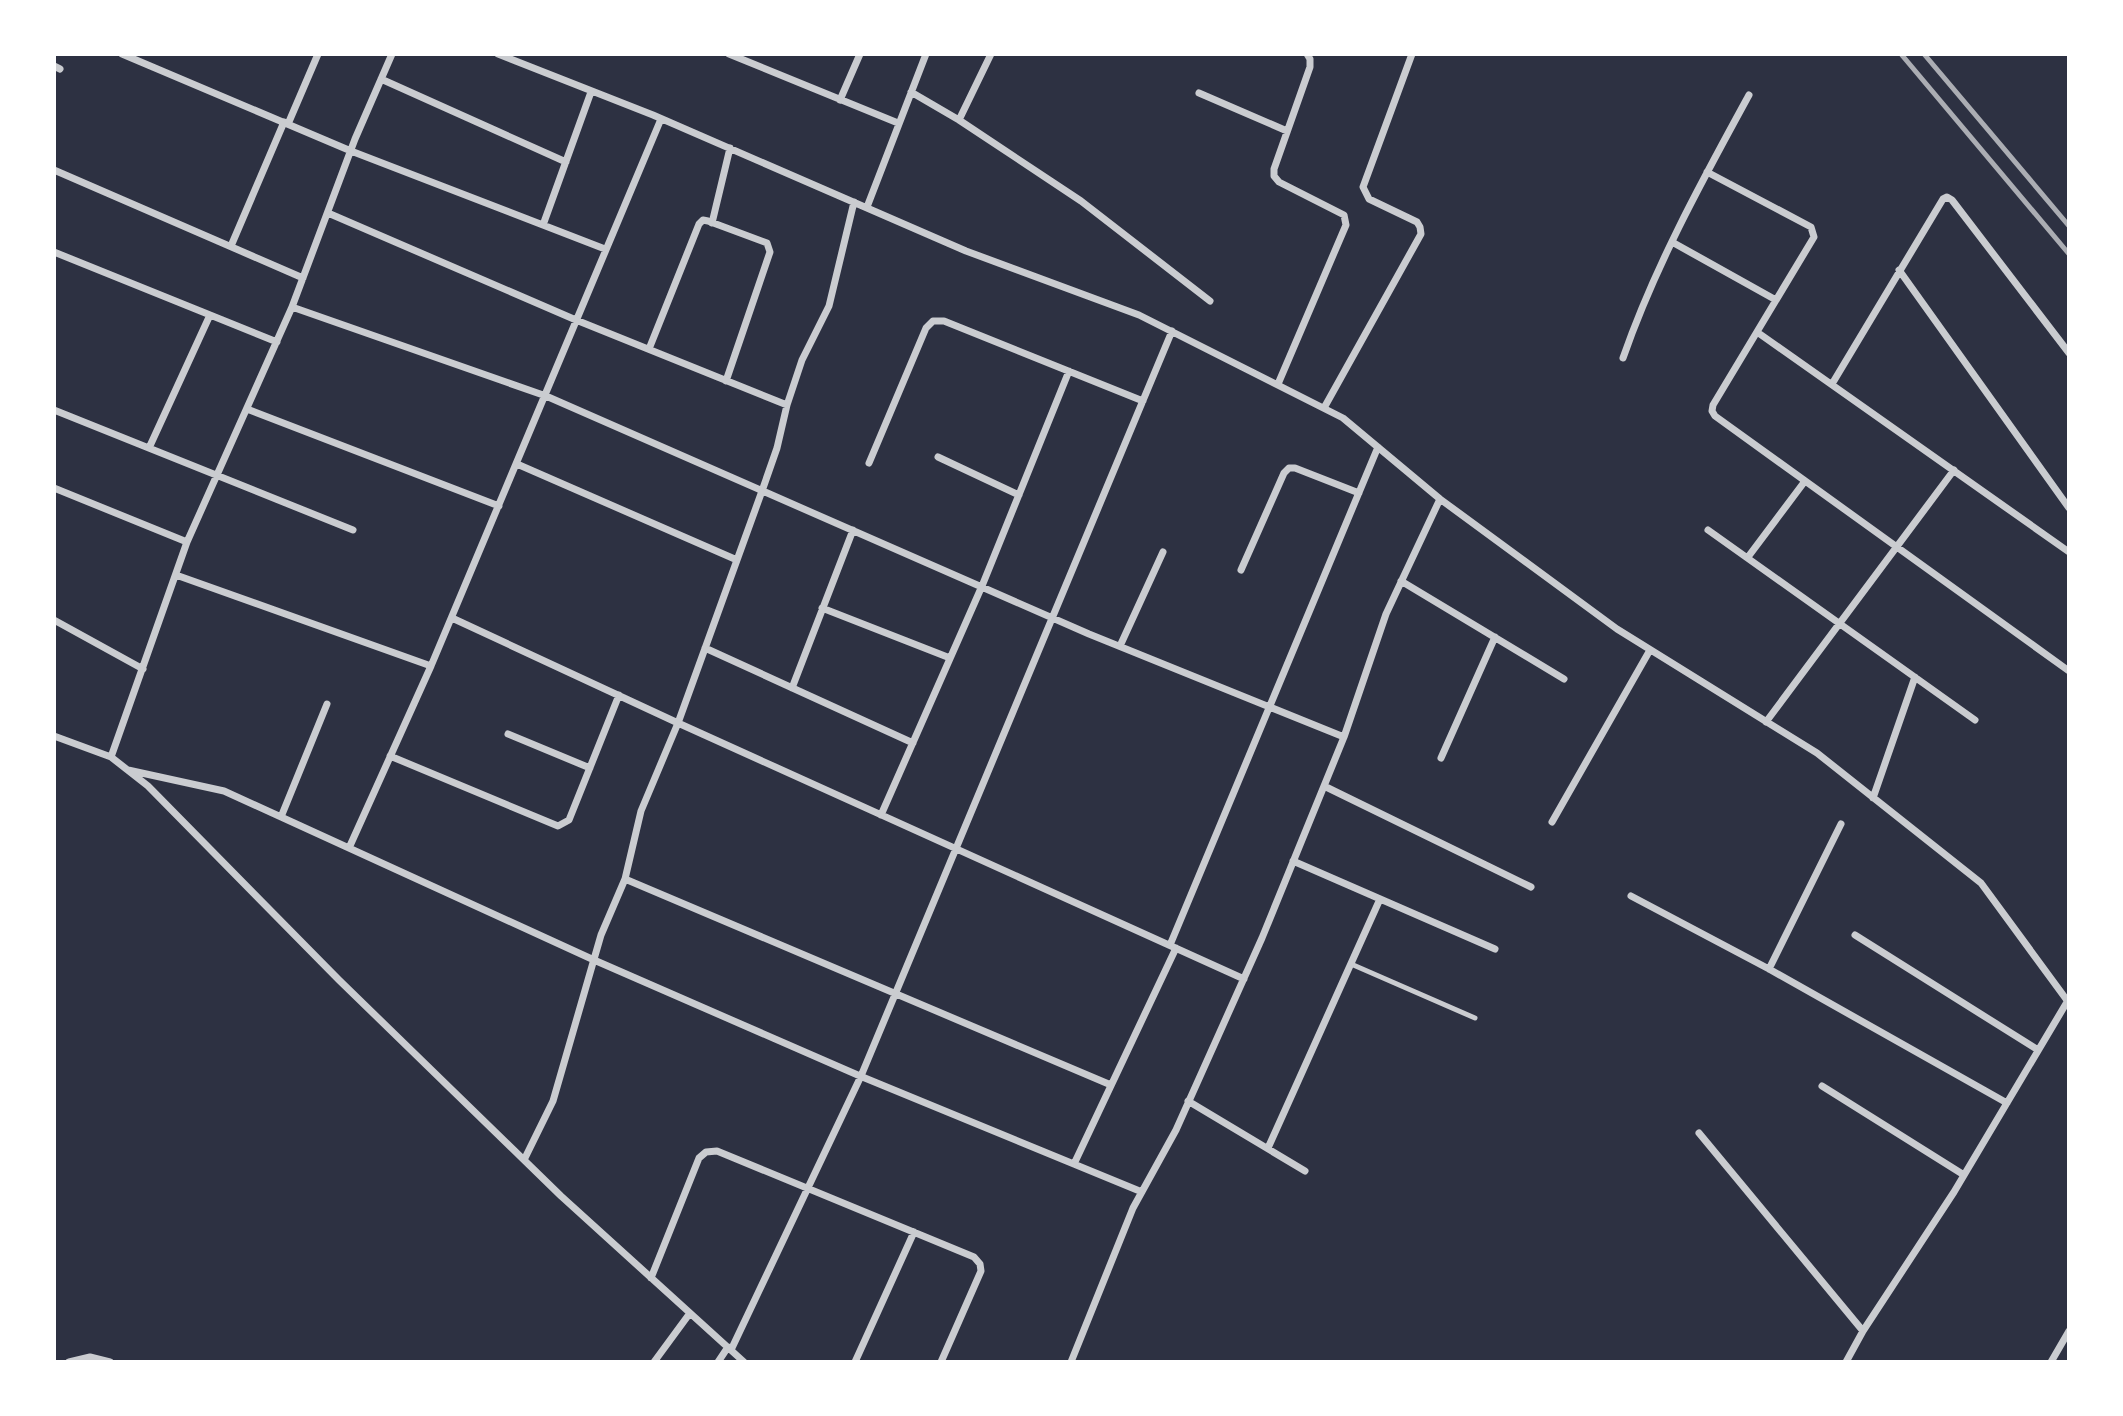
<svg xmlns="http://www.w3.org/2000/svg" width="2123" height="1416" font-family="'Playfair Display',serif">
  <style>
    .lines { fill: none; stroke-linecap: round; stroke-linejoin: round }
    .service { stroke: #caccd0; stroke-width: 5 }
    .minor { stroke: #caccd0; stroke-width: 7 }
    .rail { stroke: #abadb3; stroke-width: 5 }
  </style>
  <rect width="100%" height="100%" fill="#2d3142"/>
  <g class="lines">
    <!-- service -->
    <path class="service" d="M1351,964l124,54"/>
    <!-- minor -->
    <path class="minor" d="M122,54l229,97 254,98
      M498,54l155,61 313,136 173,64 204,103 97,81
      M729,54l169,69
      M54,66l6,3
      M381,79l185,83
      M911,92l48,28 122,81 129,100
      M1199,93l88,38
      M840,100l20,-46
      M959,120l32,-66
      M288,124l30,-70
      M54,170l249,108
      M1707,172l104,55 3,10 -101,168 -1,6 3,5 354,255
      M867,207l59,-153
      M328,213l248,107 211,85
      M712,223l18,-75
      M543,225l48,-133
      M1672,242l104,58
      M231,246l53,-124
      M54,252l223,90
      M1899,270l170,238
      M292,307l63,-168 37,-85
      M1757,332l312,220
      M649,349l50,-125 4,-4 5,1 59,22 3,9 -44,129
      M1623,358c32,-92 79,-177 126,-263
      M1278,384l68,-159 -2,-10 -65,-33 -5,-6v-7l36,-102v-8l-3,-5
      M1832,384l111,-185 4,-2 5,3 117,153
      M1324,408l97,-174 -1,-7 -3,-5 -48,-23 -6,-12 49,-133
      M247,409l252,97
      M54,410l299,120
      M149,448l61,-133
      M938,457l81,38
      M869,463l57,-135 7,-7h11l199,80
      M517,464l220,96
      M54,488l133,54
      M1708,530l267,190
      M1748,557l57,-76
      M1241,570l43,-97 5,-5h6l64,25
      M176,575l255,91
      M1401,581l163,98
      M822,608l128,50
      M452,618l226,105 566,256
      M54,620l89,49
      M1120,646l43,-94
      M705,648l208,95
      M792,688l61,-158
      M1766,722l188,-252
      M508,734l82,34
      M54,736l57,21 37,29 191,194 222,216 183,166
      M1344,737l42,-123 54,-115 177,130 200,124 164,130 88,120
      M390,756l168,70 11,-6 50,-125
      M111,757l76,-215 105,-235 254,89 543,238 255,103 -82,201 -86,192 -43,78 -62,154
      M1441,758l54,-121
      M128,770l96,21 370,169 266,116 282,116
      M1324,786l207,101
      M1873,798l42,-121
      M881,815l101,-229 87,-215
      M281,817l46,-113
      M1552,822l98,-172
      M349,848l82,-182 230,-547
      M1293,861l202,88
      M625,879l486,206
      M1631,896l138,73 238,134
      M1855,935l183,115
      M1170,945l208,-498
      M1769,969l72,-145
      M1822,1086l142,89
      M1188,1101l117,70
      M1699,1133l164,198
      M1268,1148l112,-249
      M524,1160l29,-59 48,-166 24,-56 16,-68 37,-88 84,-232 15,-43 10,-43 15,-45 27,-54 25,-104
      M1074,1164l102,-216
      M651,1278l48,-120 7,-6 11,-1 257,106 6,7 1,7 -40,91
      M731,1350l130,-274 311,-745
      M69,1362l21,-5 20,5
      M654,1362l36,-49
      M718,1362l10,-15
      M855,1362l59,-130
      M1846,1362l17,-31 91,-139 113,-190
      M2051,1362l18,-31"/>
    <!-- rail -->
    <path class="rail" d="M1901,54l168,200
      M1924,54l145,172"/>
  </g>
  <!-- border -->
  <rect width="2123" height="1416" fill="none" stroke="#ffffff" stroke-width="112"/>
</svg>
